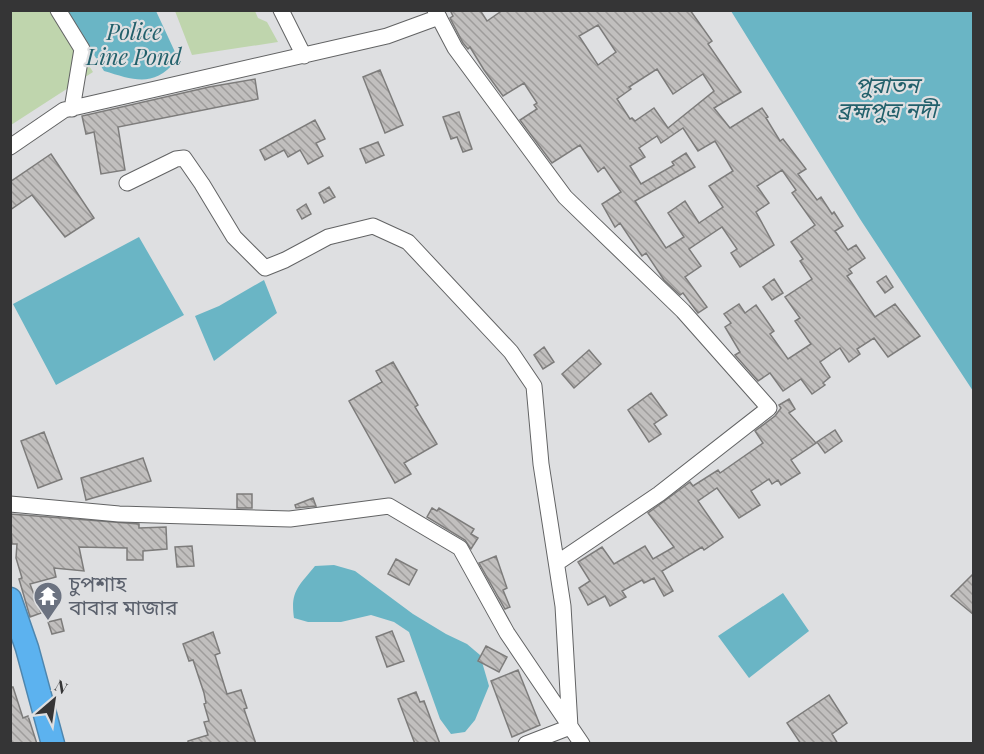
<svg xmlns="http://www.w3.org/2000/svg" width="984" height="754" font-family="'Playfair Display','Noto Sans Bengali',serif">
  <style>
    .green { fill: #bfd5ad }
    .water { fill: #6ab5c5 }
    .building { fill: url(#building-back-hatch); stroke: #7d7c7b; stroke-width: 1.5; fill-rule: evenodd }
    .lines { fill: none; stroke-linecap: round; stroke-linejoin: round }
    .minor-casing { stroke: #626364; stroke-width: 17 }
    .highway-casing { stroke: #4e86ae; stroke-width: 25 }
    .minor { stroke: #fff; stroke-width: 15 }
    .highway { stroke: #5cb2ef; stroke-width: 22 }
    .labels { text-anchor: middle; stroke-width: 4.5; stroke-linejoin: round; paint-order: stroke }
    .worship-label { font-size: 21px; fill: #5b616d; stroke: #dedfe1; text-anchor: start }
    .water-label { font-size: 22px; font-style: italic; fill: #22606b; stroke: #dedfe1 }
  </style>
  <defs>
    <pattern id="building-back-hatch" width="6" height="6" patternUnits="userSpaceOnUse" patternTransform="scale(1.5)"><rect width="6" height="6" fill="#c1bfbe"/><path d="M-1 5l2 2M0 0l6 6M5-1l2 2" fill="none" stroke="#9e9c9b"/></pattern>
  </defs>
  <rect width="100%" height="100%" fill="#dedfe1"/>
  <!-- green -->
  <path class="green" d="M11,11h43l39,61 -82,53z
    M175,11h80l3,7 9,4 11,20 -86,13z"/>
  <!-- water -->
  <path class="water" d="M67,11h89l19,41 1,9c-23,27 -42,19 -72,10z
    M731,11h242v380l-113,-172z
    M139,237l45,78 -128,70 -43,-81z
    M264,280l13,33 -63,48 -19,-45 24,-10z
    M334,565l21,6 58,43 33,20 21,10 13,11 9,31 -14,34 -10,12 -14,2 -11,-15 -31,-87 -15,-10 -23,-7 -30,7h-33l-14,-4c-4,-27 5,-32 21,-52z
    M783,593l26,38 -60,47 -31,-42z"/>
  <!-- building -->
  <path class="building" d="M450,10h30l7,11 16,-11h187l22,31 -4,3 33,48 -27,16 16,20 32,-20 6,9 -2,1 14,23 3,-2 23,30 -8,5 19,26 4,-3 11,17 2,-2 9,14 -8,5 13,19 8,-5 9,13 -16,11 3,4 -5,3 28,41 20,-13 25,32 -32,21 -14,-19 -17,11 3,5 -11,8 -9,-14 -20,14 10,15 -7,6 2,2 -13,9 -11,-15 -18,12 -13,-18 -12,8 -23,-26 5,-3 -15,-25 6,-4 -7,-9 15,-10 6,9 11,-8 18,26 -4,3 18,25 23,-15 -16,-23 5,-3 -15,-21 27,-18 -12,-18 3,-2 -12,-17 24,-17 -23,-32 4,-3 -14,-20 -25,16 12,17 -13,9 18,33 -34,22 -9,-14 6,-4 -15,-22 -33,22 12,17 -16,11 22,30 -9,6 -15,-20 -3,2 -16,-15 -18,-27 -4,3 -22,-33 -5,4 -13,-23 19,-12 -17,-25 -6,5 -18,-27 -28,18 -32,-43 17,-11 -3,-4 3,-2 -13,-20 -21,13 -19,-26 -14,-23 -2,2 -5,-6 -13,-25 3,-2zM598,25l18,27 -18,13 -19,-29zM657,69l16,25 30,-20 11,17 -46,37 -14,-20 -19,13 -3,-3 -2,1 -13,-20 14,-10 -2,-2zM683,128l15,23 17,-10 18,30 -24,15 14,21 -24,16 -14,-22 -17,12 16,24 -18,11 -31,-47 60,-34 -9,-14 -14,9 2,3 -33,19 -11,-18 15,-9 -6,-9 18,-12 4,7z
    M380,70l23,55 -18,8 -22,-56z
    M255,79l3,20 -140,28 7,43 -24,4 -7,-42 -8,2 -4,-18 127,-29z
    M459,112l13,37 -9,3 -6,-15 -6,2 -8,-22z
    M315,120l10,19 -9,4 7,13 -15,8 -8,-14 -12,7 -4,-7 -19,10 -5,-10z
    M378,142l6,13 -18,8 -6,-14z
    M51,154l43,64 -29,19 -33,-42 -22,15v-28z
    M329,187l6,10 -11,6 -5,-10z
    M306,204l5,10 -9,5 -5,-9z
    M886,276l7,11 -8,6 -8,-11z
    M774,279l9,14 -11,7 -9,-13z
    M544,347l10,15 -11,7 -9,-14z
    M589,350l12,14 -27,24 -12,-14z
    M393,362l25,43 -3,2 22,37 -33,19 7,11 -16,9 -46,-82 33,-19 -6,-11z
    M651,393l16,22 -13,9 7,10 -12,8 -21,-32z
    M789,399l6,10 -6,4 27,30 -25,17 9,13 -19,12 -3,-5 -6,4 -3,-5 -18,12 9,14 -21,13 -22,-30 -19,13 25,36 -19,13 -2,-3 -40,24 11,20 -9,5 -10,-18 -10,5 -2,-3 -20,11 4,6 -16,9 -5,-10 -17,9 -9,-17 11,-7 -12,-19 24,-15 12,17 31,-18 8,13 21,-12 -26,-34 42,-31 3,4 25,-16 2,3 43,-30 -8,-12 20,-15 6,-8 -2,-3z
    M835,430l7,11 -17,12 -8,-11z
    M44,432l18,47 -24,9 -17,-47z
    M143,458l8,23 -65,19 -5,-22z
    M237,494h15v14h-15z
    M313,498l3,8 -20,2 -1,-3z
    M432,508l5,3 2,-3 35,21 -3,5 7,4 -7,11 -6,-9 -38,-23z
    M10,514l129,10v4l27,-1 1,22 -24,2v9h-16v-12l-48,-1 5,24 -30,-3 2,9 -26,7 11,29 -11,4 -11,-38 3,-1 -6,-20 1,-14h-5z
    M192,546l2,20 -17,1 -2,-20z
    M496,556l11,32 -4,2 7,17 -5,2 -26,-46z
    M396,559l21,11 -8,15 -21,-11z
    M974,573v42l-23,-19z
    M61,619l3,12 -12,3 -4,-12z
    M392,631l12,30 -17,6 -11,-30z
    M213,632l7,21 -5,2 3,10 9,29 14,-4 6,18 -3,1 12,35h-68v-3l20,-6 -4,-13 5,-1 -5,-17 2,-1 -2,-10 -11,-33 -4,1 -6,-17z
    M486,646l21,11 -8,15 -21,-11z
    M518,670l22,55 -28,12 -21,-56z
    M10,687h3l10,31 5,-2 9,28h-27z
    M416,692l4,10 4,-1 16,43h-25l-17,-45z
    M829,695l18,28 -15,11 6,10h-37l-14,-21z"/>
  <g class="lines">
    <!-- minor casing -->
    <g class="minor-casing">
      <path id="minor" d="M58,10l24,39 -10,60
        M281,10l23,46
        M435,10l20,38 110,149 118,114 86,97 -110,86 -102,69
        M10,147l54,-37 323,-74 52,-19
        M127,183l49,-24 8,-1 18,26 32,53 31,31 20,-8 43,-23 45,-11 35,16 103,110 23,34 7,78 22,142 7,121 -44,17
        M10,504l109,10 171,5 99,-13 71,42 47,85 75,111"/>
    </g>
    <!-- highway casing -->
    <g class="highway-casing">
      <path id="highway" d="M10,599l17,49 26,96"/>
    </g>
    <!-- minor -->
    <use href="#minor" class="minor"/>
    <!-- highway -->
    <use href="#highway" class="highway"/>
  </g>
  <!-- icons -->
  <defs>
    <g id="temple-pin" transform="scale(1.5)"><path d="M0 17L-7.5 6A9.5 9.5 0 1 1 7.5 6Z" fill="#6b7280" stroke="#dedfe1"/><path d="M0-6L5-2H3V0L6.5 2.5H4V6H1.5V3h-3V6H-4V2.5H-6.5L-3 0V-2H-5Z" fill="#fff"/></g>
  </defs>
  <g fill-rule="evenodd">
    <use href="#temple-pin" x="48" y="596"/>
  </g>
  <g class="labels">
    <!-- worship labels -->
    <g class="worship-label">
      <text x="69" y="591">চুপশাহ<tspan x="69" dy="24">বাবার মাজার</tspan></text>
    </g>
    <!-- water labels -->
    <g class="water-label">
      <text x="134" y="40">Police<tspan x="134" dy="25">Line Pond</tspan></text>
      <text x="887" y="93">পুরাতন<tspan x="887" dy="25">ব্রহ্মপুত্র নদী</tspan></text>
    </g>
  </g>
  <!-- border -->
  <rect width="984" height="754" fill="none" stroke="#353536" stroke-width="24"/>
  <!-- north arrow -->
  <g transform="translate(54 700) rotate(29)" stroke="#dedfe1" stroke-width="4.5" paint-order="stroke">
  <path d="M0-4.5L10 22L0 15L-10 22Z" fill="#353536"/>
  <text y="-9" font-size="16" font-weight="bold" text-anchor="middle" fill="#353536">N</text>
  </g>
</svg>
